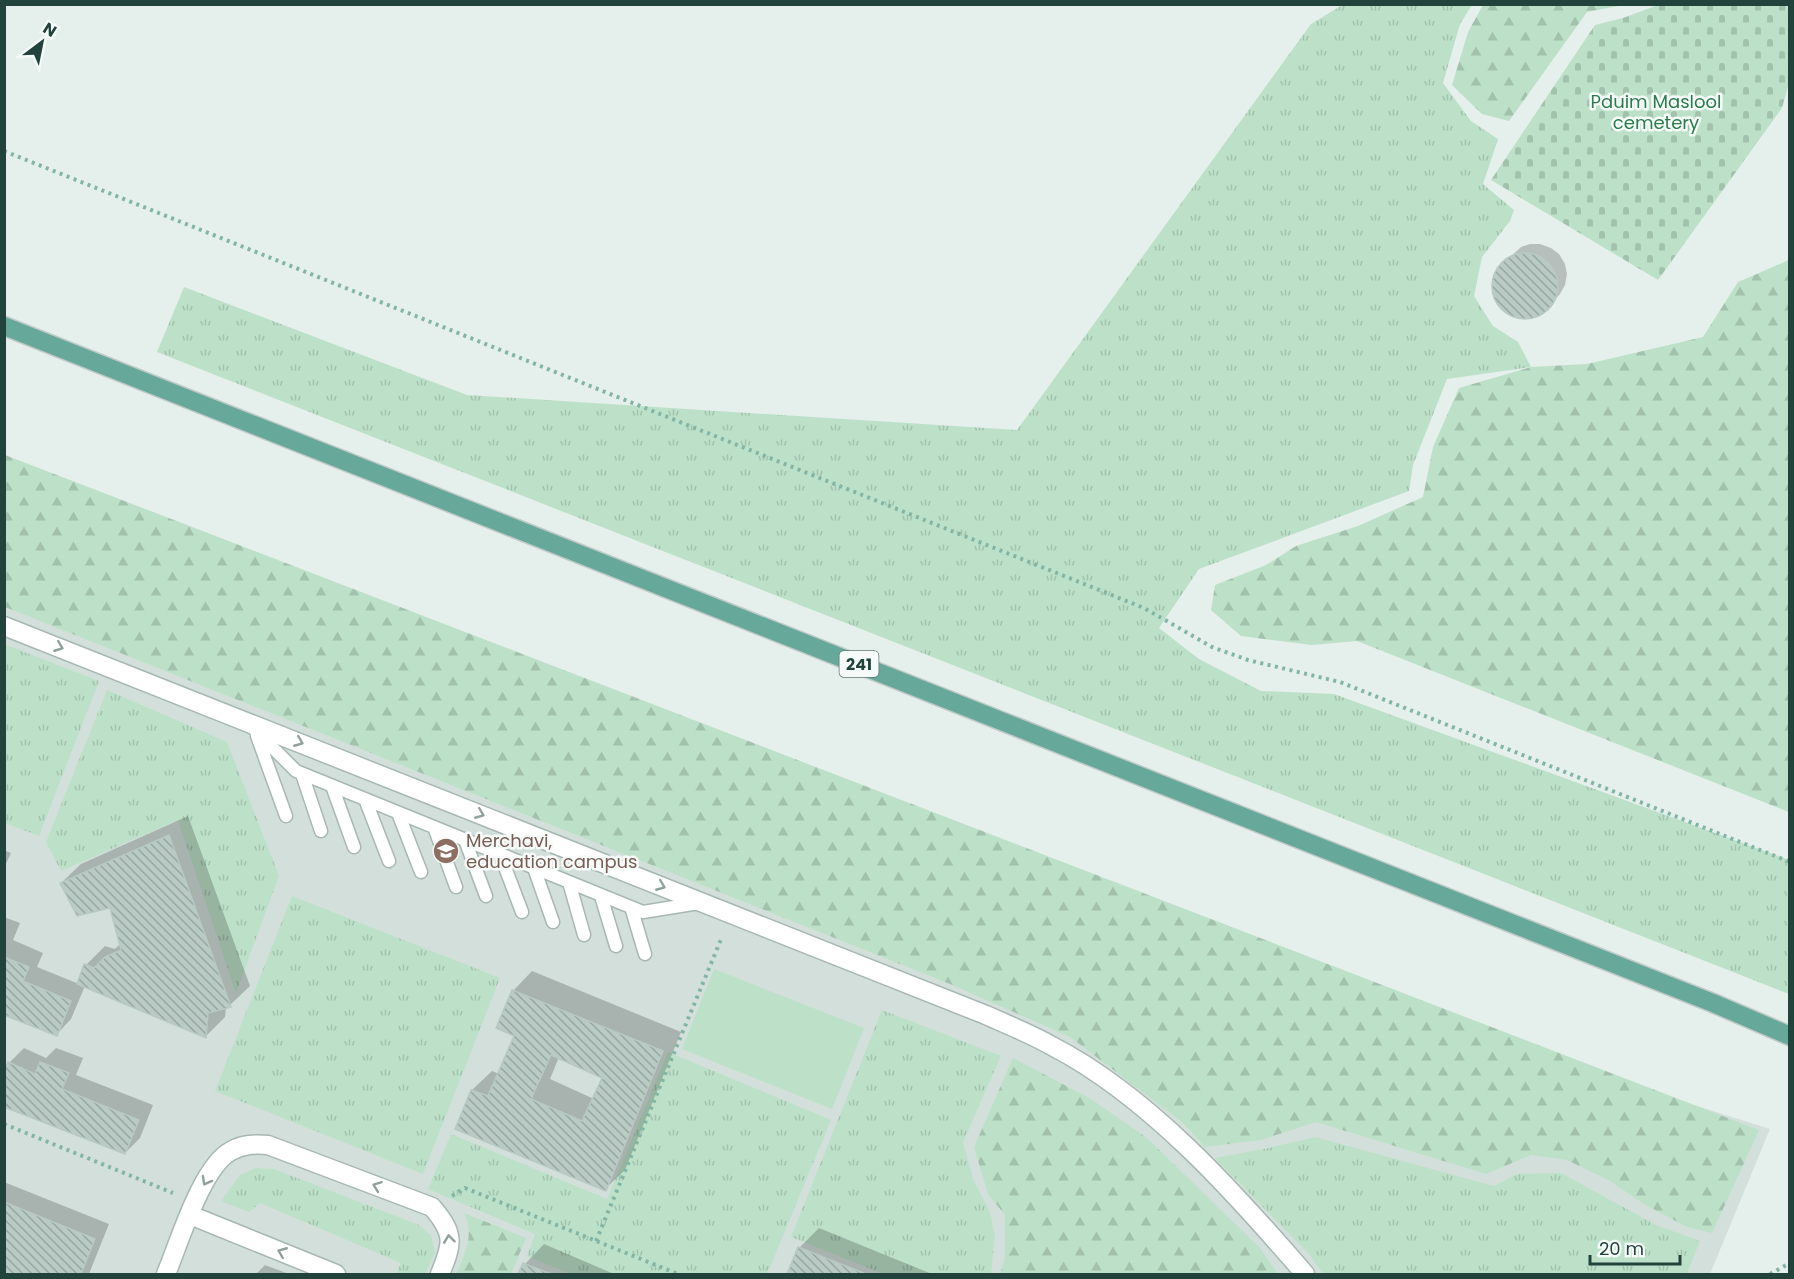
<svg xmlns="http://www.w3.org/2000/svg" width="1794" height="1279" font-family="Poppins,sans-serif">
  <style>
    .built { fill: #d3dfda }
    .grass { fill: url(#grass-tufts) }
    .forest { fill: url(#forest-firs) }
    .cemetery { fill: url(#cemetery-stones) }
    .pitch { fill: #bde1c8 }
    .shadow { fill: #0003; fill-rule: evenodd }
    .building { fill: url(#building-back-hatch); stroke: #b7c9c2; stroke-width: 1.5; fill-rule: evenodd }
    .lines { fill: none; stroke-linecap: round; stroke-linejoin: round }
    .lane-casing { stroke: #a7b8b3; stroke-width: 15 }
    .street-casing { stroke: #a7b8b3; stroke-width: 21 }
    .primary-casing { stroke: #c1cac8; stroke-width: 21 }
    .path { stroke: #83b5a7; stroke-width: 4; stroke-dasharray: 3 4.5; stroke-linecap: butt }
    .lane { stroke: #fff; stroke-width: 12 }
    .street { stroke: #fff; stroke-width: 18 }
    .primary { stroke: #66a899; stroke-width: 18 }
    .oneway { stroke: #90a19d }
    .labels { text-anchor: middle; stroke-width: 5; stroke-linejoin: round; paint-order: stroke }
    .shield { fill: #f6fbf9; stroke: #627a74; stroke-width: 1.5 }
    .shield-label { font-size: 16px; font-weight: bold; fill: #22433b }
    .park-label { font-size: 18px; fill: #297d4c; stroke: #f6fbf9 }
    .education-label { font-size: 18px; fill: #785e54; stroke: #f6fbf9; text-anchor: start }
  </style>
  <defs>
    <pattern id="grass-tufts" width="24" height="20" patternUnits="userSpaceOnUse" patternTransform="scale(1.5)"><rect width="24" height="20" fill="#bde1c8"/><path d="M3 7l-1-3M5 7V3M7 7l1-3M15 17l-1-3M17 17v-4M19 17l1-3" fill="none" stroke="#a2c2ad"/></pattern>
    <pattern id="forest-firs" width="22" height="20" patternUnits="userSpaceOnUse" patternTransform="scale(1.5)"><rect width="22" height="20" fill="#bde1c8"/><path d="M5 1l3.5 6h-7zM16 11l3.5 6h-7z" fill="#a2c2ad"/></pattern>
    <pattern id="cemetery-stones" width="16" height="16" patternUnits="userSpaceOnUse" patternTransform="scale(1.5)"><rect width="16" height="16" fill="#bde1c8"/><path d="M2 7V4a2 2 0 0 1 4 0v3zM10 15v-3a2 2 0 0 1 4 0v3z" fill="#a2c2ad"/></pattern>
    <pattern id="building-back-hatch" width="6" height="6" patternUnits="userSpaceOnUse" patternTransform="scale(1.5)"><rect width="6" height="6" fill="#bacac4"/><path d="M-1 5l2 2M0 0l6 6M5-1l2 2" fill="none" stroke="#97a6a0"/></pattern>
  </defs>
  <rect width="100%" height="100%" fill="#e5efeb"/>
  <!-- built -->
  <path class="built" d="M4,573l1766,556 -60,145h-1705z"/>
  <!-- grass -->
  <path class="grass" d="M1344,4l128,1 -12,19 -17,59 28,38 27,18 -15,45 31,26 -4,11 -28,36 -8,39 19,30 25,16 13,25 -84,12 -34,86 -4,26 -210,78 -40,59 40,31 62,32 73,3 455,166v134l-1632,-642 27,-65 283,108 550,35 294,-406z
    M4,644l95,37 -60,155 -34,-13z
    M107,690l120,52 52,134 -43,117 -58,-173 -117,51 -15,-29z
    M292,896l208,82 -77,196 -208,-83z
    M882,1010l119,46 -38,86 10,37 17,33 5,24 -4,38h-107l-93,-37z
    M668,1052l163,68 -64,154h-196l-44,-18 8,-22 -107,-45 23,-55 156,65z
    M1315,1137l179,49 23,-12 44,-1 95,52 44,16 -13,33h-364l-14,-20 -94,-96 54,-10z
    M256,1168l18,1 145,56 12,10 4,18 -10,21 -28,-1 4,-10 -141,-60 -11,9 -28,-11 19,-26z"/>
  <!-- forest -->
  <path class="forest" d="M1483,5v-1l141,1 -37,7 -78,109 -27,-7 -30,-29 16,-53z
    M1789,260v552l-432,-171 -45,4 -71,-9 -30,-26 4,-25 51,-20 30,-19 62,-20 65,-29 10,-50 26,-59 72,-21 56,-3 116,-27 35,-55z
    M4,455h1l1754,675 -47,103 -25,-6 -43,-23 -34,-23 -43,-21 -36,-5 -45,19 -170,-52 -55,18 -56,7 -23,-25 -112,-85 -120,-53 -945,-377z
    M1013,1058l78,41 56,39 113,110 18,26h-278l5,-16v-43l-17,-21 -14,-47z
    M464,1213l62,25 -15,36h-55c9,-21 19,-39 8,-61z"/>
  <!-- cemetery -->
  <path class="cemetery" d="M1785,5l4,2v76l-7,25 -124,172 -167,-100 104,-155 28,-7 35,-13z"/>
  <!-- pitch -->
  <path class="pitch" d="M714,969l150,59 -32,81 -150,-60z"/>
  <!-- shadow -->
  <path class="shadow" d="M1530,244h10l11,4 8,6 6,10 2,10 -2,11 -5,9 -10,11 -8,7 -10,4 -11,1 -11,-4 -8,-5 -8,-17v-10l3,-10 6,-7 18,-17z
    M188,816l62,170 -20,19 -4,2 -1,10 -19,19 -121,-50 -14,33 -14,15 -53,-21v-96l16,6 -7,17 30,13 -6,14 42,17 7,-19 19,-19 10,3 6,-6 -10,-37 -50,-23 20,-19z
    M4,850l7,3 -7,15z
    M532,971l149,61 -56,138 -20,19 -148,-60 15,-39 20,-19 7,3 17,-38 -3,-45zM559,1057l45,20 -10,22 -44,-20z
    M24,1048l22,10 10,-10 27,10 -7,17 77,30 -13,33 -15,15 -116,-90z
    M4,1182l105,42 -20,50h-85z
    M819,1228l113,46h-143l10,-26z
    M544,1244l70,30h-94l5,-10z
    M265,1265l24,9h-33z"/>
  <!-- building -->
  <path class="building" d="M1492 286a33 33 0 1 1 66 0a33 33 0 1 1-66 0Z
    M169,835l62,172 -23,6 -2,25 -129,-54 7,-20 10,4 11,-11 16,-7 -11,-42 -33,8 -17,-33z
    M4,957l25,10 -6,14 48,20 -14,35 -53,-21z
    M512,990l151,61 -57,140 -151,-62 16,-39 17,6 26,-60 -18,-8zM551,1055l51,23 -20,43 -51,-22z
    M8,1062l27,12 5,-12 29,11 -7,16 77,31 -14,34 -121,-47v-37z
    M4,1202l91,37 -14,35h-77z
    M798,1247l68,27h-79z
    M523,1263l28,11h-33z"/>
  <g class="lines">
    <!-- lane casing -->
    <g class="lane-casing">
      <path id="lane" d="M253,728l43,43 347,141 56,-9
        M257,736l29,80
        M302,774l19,57
        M332,786l22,61
        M365,799l24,62
        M398,813l23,59
        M434,827l22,60
        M465,840l21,56
        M500,854l22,58
        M534,868l19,54
        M569,882l15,53
        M601,896l15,50
        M631,907l14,47"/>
    </g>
    <!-- street casing -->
    <g class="street-casing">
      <path id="street" d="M4,626l982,389c22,10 45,19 66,31 97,50 183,147 253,228
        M190,1215l146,59
        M166,1274c13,-31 36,-108 65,-123 12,-7 24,-7 37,-6l164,62c23,27 21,36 8,67"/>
    </g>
    <!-- primary casing -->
    <g class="primary-casing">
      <path id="primary" d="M4,326l1709,677 77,33"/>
    </g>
    <!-- path -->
    <path class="path" d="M4,151l1140,457 68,39 36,13 92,22 450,180
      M4,1124l169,69
      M452,1196l13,-8 213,86
      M596,1241l126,-304
      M1770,1274l20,-11"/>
    <!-- lane -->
    <use href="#lane" class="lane"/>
    <!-- street -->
    <use href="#street" class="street"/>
    <!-- primary -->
    <use href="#primary" class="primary"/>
  </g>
  <!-- one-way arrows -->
  <defs><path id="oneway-chevron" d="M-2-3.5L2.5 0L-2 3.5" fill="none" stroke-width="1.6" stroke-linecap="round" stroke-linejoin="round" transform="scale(1.5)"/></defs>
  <g class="oneway">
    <use href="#oneway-chevron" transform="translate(59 647) rotate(22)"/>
    <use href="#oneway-chevron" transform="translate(299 742) rotate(22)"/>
    <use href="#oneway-chevron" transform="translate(480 814) rotate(22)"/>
    <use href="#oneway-chevron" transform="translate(661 886) rotate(22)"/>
    <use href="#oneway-chevron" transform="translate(206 1181) rotate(119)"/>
    <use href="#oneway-chevron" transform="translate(377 1186) rotate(-159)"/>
    <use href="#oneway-chevron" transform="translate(449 1239) rotate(-97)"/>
    <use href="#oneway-chevron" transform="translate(282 1252) rotate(-158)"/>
  </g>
  <!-- icons -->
  <defs>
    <g id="school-disc" transform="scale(1.35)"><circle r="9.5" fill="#8d6e63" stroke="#f6fbf9"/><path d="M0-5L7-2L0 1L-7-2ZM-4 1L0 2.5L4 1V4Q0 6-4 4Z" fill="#fff"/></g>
  </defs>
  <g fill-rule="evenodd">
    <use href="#school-disc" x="446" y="851"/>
  </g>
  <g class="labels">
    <!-- shield labels -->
    <rect class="shield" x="839.5" y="651" width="39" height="26" rx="4.5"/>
    <g class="shield-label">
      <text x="859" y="670">241</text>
    </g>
    <!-- park labels -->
    <g class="park-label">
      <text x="1656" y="108">Pduim Maslool<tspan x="1656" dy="21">cemetery</tspan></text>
    </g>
    <!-- education labels -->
    <g class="education-label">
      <text x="466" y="847">Merchavi,<tspan x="466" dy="21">education campus</tspan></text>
    </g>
  </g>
  <!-- border -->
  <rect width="1794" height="1279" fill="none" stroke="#22433b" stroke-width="12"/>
  <!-- north arrow -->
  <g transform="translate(42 42) rotate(32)" stroke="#f6fbf9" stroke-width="4.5" paint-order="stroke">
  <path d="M0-4.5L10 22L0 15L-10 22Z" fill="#22433b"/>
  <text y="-9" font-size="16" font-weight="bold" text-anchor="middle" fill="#22433b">N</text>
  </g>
  <!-- scale -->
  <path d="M1590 1255v9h90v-9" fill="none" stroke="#22433b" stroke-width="3"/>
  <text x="1599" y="1255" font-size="18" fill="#22433b" stroke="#f6fbf9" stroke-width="4.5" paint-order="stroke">20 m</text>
</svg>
